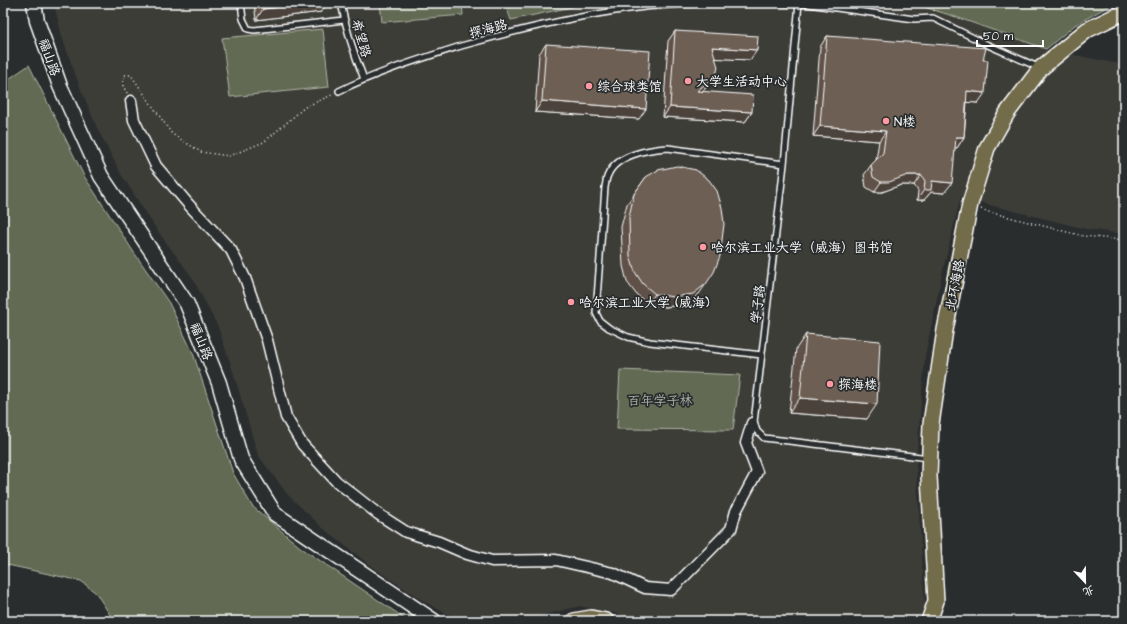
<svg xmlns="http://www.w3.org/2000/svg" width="1127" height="624" font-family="'Architects Daughter','LXGW WenKai TC',sans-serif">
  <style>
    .built { fill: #3e3c39 }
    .green { fill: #626b52; stroke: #b0b5a8 }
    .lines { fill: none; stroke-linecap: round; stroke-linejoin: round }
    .lane-casing { stroke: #fff; stroke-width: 8 }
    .street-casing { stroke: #fff; stroke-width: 13 }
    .secondary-casing { stroke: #fff; stroke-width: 17 }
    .primary-casing { stroke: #fff; stroke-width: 18 }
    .path { stroke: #fff; stroke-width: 1.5; stroke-dasharray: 1 3; stroke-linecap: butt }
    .lane { stroke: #2a2d2e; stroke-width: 5 }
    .street { stroke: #2a2d2e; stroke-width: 10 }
    .secondary { stroke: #2a2d2e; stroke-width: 14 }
    .primary { stroke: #726c4b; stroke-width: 15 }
    .wall { fill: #5e5147; stroke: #fff }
    .shaded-wall { fill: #4c423a; stroke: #fff }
    .building { fill: #6d5e53; stroke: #fff }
    .poi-dot { fill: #ff9aa2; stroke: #2a2d2e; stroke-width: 1.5 }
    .labels { text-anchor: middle; stroke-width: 3.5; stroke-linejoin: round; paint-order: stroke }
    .street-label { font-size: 13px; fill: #fff; stroke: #2a2d2e }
    .poi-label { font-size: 13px; fill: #fff; stroke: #2a2d2e; text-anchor: start }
    .park-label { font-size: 13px; fill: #b0b5a8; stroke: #2a2d2e }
  </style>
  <rect width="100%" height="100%" fill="#2a2d2e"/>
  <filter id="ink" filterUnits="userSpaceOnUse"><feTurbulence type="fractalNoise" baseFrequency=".025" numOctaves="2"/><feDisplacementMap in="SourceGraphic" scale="8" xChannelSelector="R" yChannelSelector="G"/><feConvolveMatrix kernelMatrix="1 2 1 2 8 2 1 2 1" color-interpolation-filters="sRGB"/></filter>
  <g filter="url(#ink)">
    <!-- built -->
    <path class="built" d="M54,3h1060l-39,22 -29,24 78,16v169l-38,-5 -96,-24 -29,-9 -19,78 -17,82 -9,108 9,142 -7,15h-287l-12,-7 -39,-8 -61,15h-51l-21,-7 -27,-15 -49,-33 -47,-37 -36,-34 -30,-40 -26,-87 -14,-41 -26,-50 -35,-47 -36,-56 -23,-44 -20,-48 -16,-45z"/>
    <!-- green -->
    <path class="green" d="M380,3h82l1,12 -81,7z
      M505,3h92l-16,2 -70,15z
      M904,3h210l-39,22 -29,24 -90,-32 -35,-11z
      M323,29l6,58 -99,10 -8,-59z
      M29,65l55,111 49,75 36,52 24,50 40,120 19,33 48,41 97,66 10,8h-293l-18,-28 -15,-12 -78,-17v-481z
      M620,370l120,5 -7,55 -116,-1z"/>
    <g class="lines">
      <!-- lane casing -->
      <g class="lane-casing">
        <path id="lane" d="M241,3l2,16 5,10 6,1 90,-10
          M341,3c5,26 13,51 23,76
          M780,3l28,1 106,15 19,-1 55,27 52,23
          M799,3l-15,161 -30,258 3,9 7,7 165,20
          M339,91c39,-19 81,-32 122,-45 60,-17 122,-32 184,-39 17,-2 35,-3 52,-4
          M762,355l-112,-13 -22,-5 -19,-9 -9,-7 -4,-8 9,-126c1,-4 1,-9 3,-12 8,-20 41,-26 60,-27l116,16"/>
      </g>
      <!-- street casing -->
      <g class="street-casing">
        <path id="street" d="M131,101l3,19 22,46 33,39 42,45 14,28 22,62 19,77 16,27 34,37 42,33 28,18 33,10 28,12 25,7 64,-1 57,13 32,15 26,2 60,-61 5,-18 21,-39 -11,-29 6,-20
          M1123,621l1,-1"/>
      </g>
      <!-- secondary casing -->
      <g class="secondary-casing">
        <path id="secondary" d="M34,3l3,18 23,65 41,90 86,128 32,79 22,76 34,55 159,107"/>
      </g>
      <!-- primary casing -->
      <g class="primary-casing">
        <path id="primary" d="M574,621l17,-3 15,3
          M929,621l7,-20 -7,-125 2,-52 14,-94 25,-126 17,-56 20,-35 34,-45 46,-38 37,-18"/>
      </g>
      <!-- path -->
      <path class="path" d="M934,11v-8
        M127,93l-4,-7 1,-11h7l41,59 29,18 28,4 35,-14 41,-35 29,-13
        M981,209l8,3 94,24 41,4"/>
      <!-- lane -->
      <use href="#lane" class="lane"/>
      <!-- street -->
      <use href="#street" class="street"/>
      <!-- secondary -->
      <use href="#secondary" class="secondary"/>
      <!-- primary -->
      <use href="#primary" class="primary"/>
    </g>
    <!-- wall -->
    <path class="wall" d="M254,3h74l-7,9 -65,8z
      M675,31l82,19 -7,10 -35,-2 1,17 -7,10 -7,7 50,20 -7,10 -82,-5 5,-76z
      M827,36l156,24 -5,43 -11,-1 -3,35 -7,11 -2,-1 -11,46 -13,-1 -7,8h-7l1,-9 -4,-6h-13l-19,7h-8l-8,-5 -2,-12 7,-10 5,-5 3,-19 -66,-5 7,-89z
      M546,44l93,75 -104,-7 4,-58z
      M646,177l53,117 -13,10 -20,3 -18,-3 -12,-10 -9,-12 -4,-16 -2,-39 6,-23z
      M806,334l61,85 -78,-6 7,-64z"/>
    <!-- shaded-wall -->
    <path class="shaded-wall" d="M318,3h10l-7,9 -65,8 7,-11z
      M712,47l45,3 -7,10 -45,-2z
      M716,75l-7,10 -19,17 7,-11z
      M967,91l18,2 -7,10 -18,-1z
      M542,101l104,8 -7,10 -104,-7z
      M670,107l82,5 -7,10 -82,-5z
      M820,126l66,5 -7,10 -66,-5z
      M956,137h8l-7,11 -9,-1z
      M908,175h13l-7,10h-13l-19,7h-8l7,-10z
      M932,181l20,2 -8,10 -13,-1 -7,8h-7l7,-10z
      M706,284l-7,10 -13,10 -20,3 -18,-3 7,-10z
      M800,398l77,6 -10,15 -78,-6z"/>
    <!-- building -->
    <path class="building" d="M262,3h56l-55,6z
      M675,31l83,5 -1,14 -45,-3 6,20 -2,8 -19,16 56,4 -1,17 -82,-5z
      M827,36l159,12 -3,12h5l-3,33 -18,-2 -3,46h-8l-4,46 -20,-2 -1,9h-7l1,-9 -4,-6h-13l-19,7h-8l-8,-5 -2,-12 12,-12 3,-22 -66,-5z
      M546,44l104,7 -4,58 -104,-8z
      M677,166l19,4 13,10 8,11 5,17 2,16 -4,32 -6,16 -8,12 -13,10 -20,3 -18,-3 -12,-10 -8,-12 -5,-16 -1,-39 5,-23 12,-17 12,-7z
      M806,334l74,7 -3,63 -77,-6z"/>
  </g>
  <!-- markers -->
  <g class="poi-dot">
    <circle cx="688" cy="81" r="4"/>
    <circle cx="589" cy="86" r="4"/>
    <circle cx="886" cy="121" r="4"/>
    <circle cx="703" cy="247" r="4"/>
    <circle cx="571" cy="302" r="4"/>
    <circle cx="830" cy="384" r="4"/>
  </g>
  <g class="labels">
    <!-- street labels -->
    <g class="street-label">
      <text transform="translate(488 28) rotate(-15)" y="5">探海路</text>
      <text transform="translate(362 38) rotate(74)" y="5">希望路</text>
      <text transform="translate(50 57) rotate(70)" y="5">福山路</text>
      <text transform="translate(954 285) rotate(-79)" y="5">北环海路</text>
      <text transform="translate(757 304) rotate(-83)" y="5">学子路</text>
      <text transform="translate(202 341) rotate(68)" y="5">福山路</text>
    </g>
    <!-- poi labels -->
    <g class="poi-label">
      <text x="696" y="86">大学生活动中心</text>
      <text x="597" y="91">综合球类馆</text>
      <text x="894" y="126">N楼</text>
      <text x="711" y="252">哈尔滨工业大学（威海）图书馆</text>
      <text x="579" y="307">哈尔滨工业大学 (威海)</text>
      <text x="838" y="389">探海楼</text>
    </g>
    <!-- park labels -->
    <g class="park-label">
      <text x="660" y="405">百年学子林</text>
    </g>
  </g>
  <!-- margin -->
  <rect width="1127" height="624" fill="none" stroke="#2a2d2e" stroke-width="16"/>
  <rect x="8" y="8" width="1111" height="608" fill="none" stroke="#fff" stroke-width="1.5" filter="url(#ink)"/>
  <!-- north arrow -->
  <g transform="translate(1085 582) rotate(158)" stroke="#2a2d2e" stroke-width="3" paint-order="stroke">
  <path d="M0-3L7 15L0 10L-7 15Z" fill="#ffffff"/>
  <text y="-6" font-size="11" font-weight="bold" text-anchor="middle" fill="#ffffff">北</text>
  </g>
  <!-- scale -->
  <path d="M977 40v6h66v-6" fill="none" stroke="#ffffff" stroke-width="2"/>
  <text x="983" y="40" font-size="12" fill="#ffffff" stroke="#2a2d2e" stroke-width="3" paint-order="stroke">50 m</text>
</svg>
